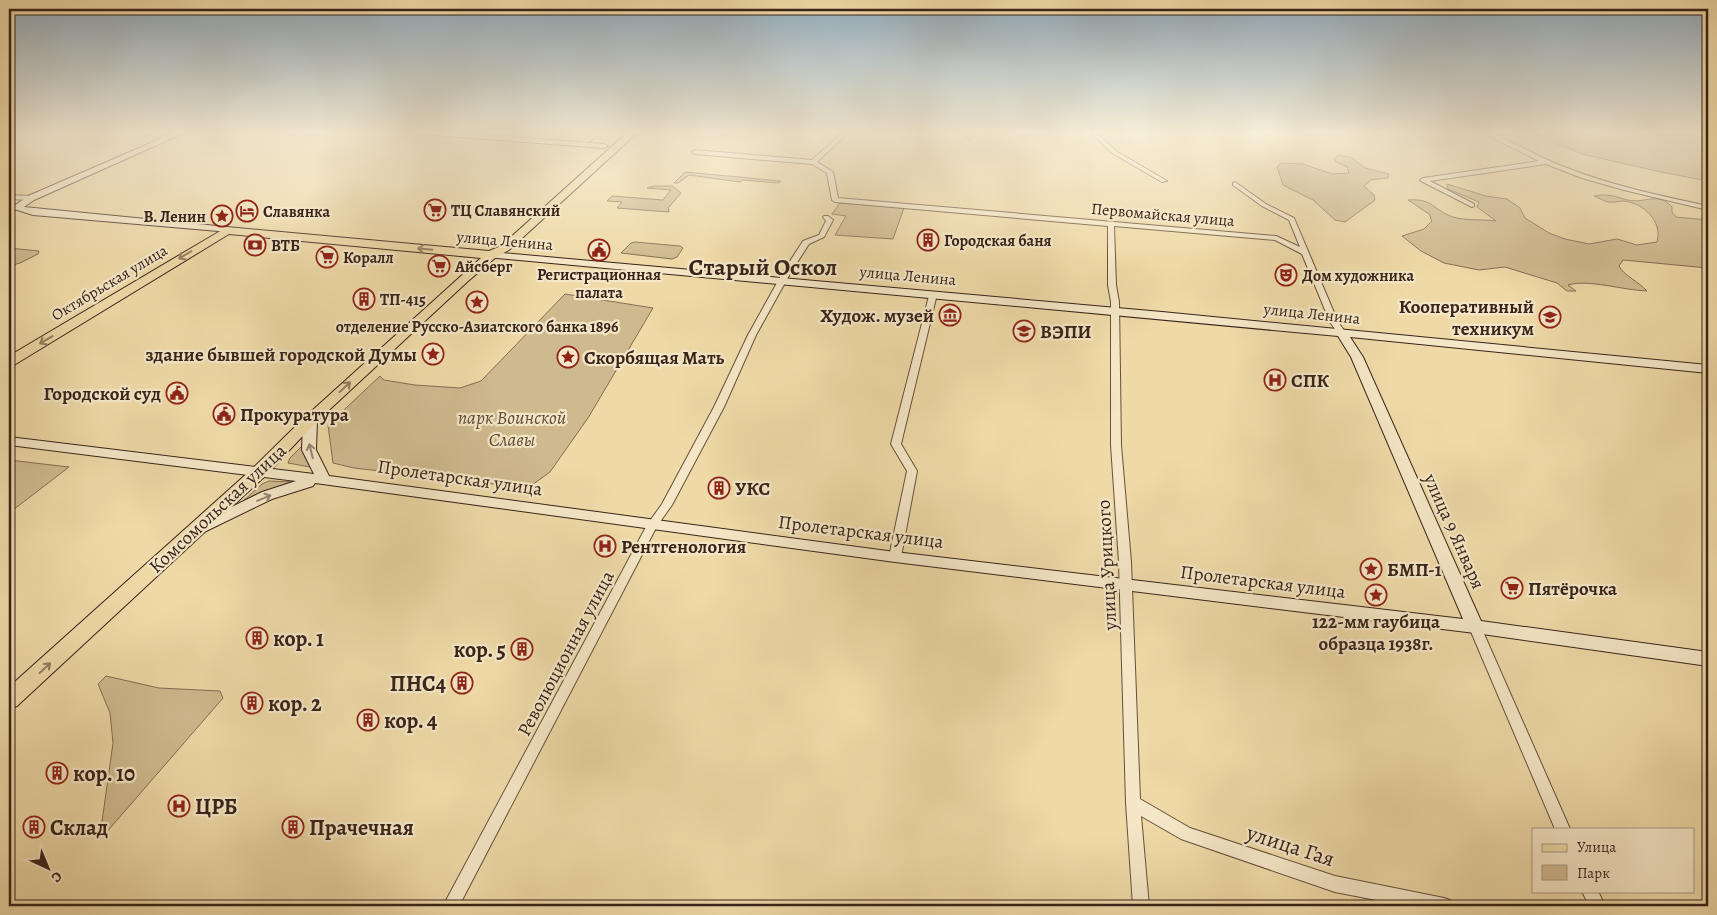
<svg xmlns="http://www.w3.org/2000/svg" width="1717" height="915" font-family="Alegreya,serif">
  <style>
    .green { fill: #cfba8f; stroke: #846e54 }
    .lines { fill: none; stroke-linecap: round; stroke-linejoin: round }
    .street-casing { stroke: #66503d; stroke-width: 2 }
    .secondary-casing { stroke: #39231a; stroke-width: 2 }
    .primary-casing { stroke: #39231a; stroke-width: 2 }
    .street { fill: #f4e6c6; fill-rule: evenodd }
    .secondary { fill: #f4e6c6; fill-rule: evenodd }
    .primary { fill: #eed9a7; fill-rule: evenodd }
    .oneway { stroke: #947e60 }
    .oneway2 { stroke: #968470 }
    .labels { text-anchor: middle; stroke-width: 4.5; stroke-linejoin: round; paint-order: stroke }
    .far-poi-label { font-size: 16px; font-weight: bold; fill: #39231a; stroke: #f4e6c6; text-anchor: start }
    .far-street-label { font-size: 16px; fill: #39231a; stroke: #f4e6c6 }
    .poi-label { font-size: 19px; font-weight: bold; fill: #39231a; stroke: #f4e6c6; text-anchor: start }
    .park-label { font-size: 19px; font-style: italic; fill: #5e4937; stroke: #f4e6c6 }
    .street-label { font-size: 19px; fill: #39231a; stroke: #f4e6c6 }
    .near-poi-label { font-size: 22px; font-weight: bold; fill: #39231a; stroke: #f4e6c6; text-anchor: start }
    .near-street-label { font-size: 22px; fill: #39231a; stroke: #f4e6c6 }
    .far-town-label { font-size: 24px; font-weight: bold; fill: #39231a; stroke: #f4e6c6 }
  </style>
  <rect width="100%" height="100%" fill="#eed9a7"/>
  <filter id="stains"><feTurbulence type="fractalNoise" baseFrequency=".004" numOctaves="4"/><feColorMatrix values="0 0 0 0 .2 0 0 0 0 .09 0 0 0 0 .02 0 0 0 .5 -.17"/></filter>
  <radialGradient id="worn" r=".72"><stop offset=".6" stop-color="#630" stop-opacity="0"/><stop offset="1" stop-color="#630" stop-opacity=".3"/></radialGradient>
  <!-- green -->
  <path class="green" d="M1529,132h179v49l-47,-9 -79,-18z
    M1339,155l13,3 13,10 24,6 -1,4 -17,2 -7,6 10,9 1,5 -30,22 -10,-2 -22,-20 -30,-15 -6,-18 4,-4 22,1 29,10 17,-1 -2,-6 -11,-5 -2,-3z
    M685,172l96,9 -2,2 -37,-3 -2,2 -51,-7 -11,8h-4z
    M1447,184l39,12 21,3 13,9 5,10 24,15 16,6 24,5 28,-5 20,6 20,-3c6,-21 -14,-39 -33,-41 -5,0 -11,2 -16,1 -4,-1 -9,-4 -14,-6 14,-3 22,1 34,4 17,4 30,-9 44,7v5l4,5 32,3v48l-85,-8 -4,6c4,9 19,15 28,25 -25,-1 -58,-12 -79,-6l8,6h-9l-10,-8 -52,-16 -26,3 -35,-7 -23,-12 -19,-15 22,-7 8,-8 -3,-7 -21,-14c25,-2 25,10 45,17 13,4 30,2 43,4l-19,-14 2,-5 -31,-13z
    M654,186h18l9,7 -13,15 1,4 -52,-4 5,-6 -15,-1 5,-5 51,4 8,-10 -24,-2z
    M840,203l64,5 -11,31 -58,-4 11,-19 -14,-2z
    M635,242l45,4 3,2 -6,9 -5,2 -51,-6 10,-10z
    M9,248l30,3 -1,3 -18,9 -11,3z
    M565,294l88,14 -65,110 -38,54 -22,16 -174,-20 -21,-5 -5,-38 52,-49 4,4 31,5 45,3 21,-7z
    M303,445l9,20 -2,2 -22,-4 2,-5z
    M9,460l60,7 -60,46z
    M269,481l24,1 -52,21 21,-19z
    M106,676l53,12 61,3 3,7 -118,136 -5,2 13,-93 -3,-30 -12,-29z"/>
  <g class="lines">
    <!-- street casing -->
    <g class="street-casing">
      <path id="street" d="M141,132h9l20,6 -3,2z
        M512,132h6l-9,7h-4v-2z
        M596,132h6l-18,13h-4v-2z
        M843,132h6l-32,30 16,10 5,26 438,38 24,11 -11,-27 -27,-14 -29,-21v-2l2,-1 31,22 28,14 44,104 8,11 -1,2h-6l-9,-13 -28,-68 -27,-14 -161,-14 2,59 3,17 2,143 10,117 9,237 50,29 145,48 109,22 6,2 2,6h-45l-72,-14 -154,-53 -40,-23 8,90h-16l-7,-103 -7,-241 -8,-117v-143l-3,-17v-59l-273,-24 -3,-2 -5,-27 -15,-9 -117,-10 -3,-2 3,-2 117,10z
        M971,132h6l-7,7h-4l-1,-1z
        M1090,132h6l20,19 51,30 -5,1 -50,-29z
        M1481,132h7l6,2c25,11 48,25 73,34 46,18 94,28 141,38v4l-84,-20 -42,-12 -36,-14 -116,17 44,23v2l-2,1 -51,-26 -1,-1 3,-2 116,-17z
        M9,195l22,1 3,2 -3,2 -22,-1z
        M16,206l3,2 -10,5v-4z
        M824,216h4l5,4 -9,17 -15,7 -18,28 -35,63 -32,72 -52,98 -15,21 -198,380h-16l204,-381 15,-21 52,-97 34,-72 35,-63 20,-31 16,-6 7,-14 -3,-4z
        M930,292h6l1,2 -36,150 16,27 -16,86 -2,3h-8l-2,-3 18,-86 -16,-27z
        M1475,622l4,2 2,3 89,202h-15l-86,-202 2,-3z
        M1582,891h16l7,15h-16z"/>
    </g>
    <!-- secondary casing -->
    <g class="secondary-casing">
      <path id="secondary" d="M176,132h10l-152,68 -10,7 203,20 3,1v4l-197,-17 -22,-7 17,-12z
        M417,132h31l156,12 4,2 -4,2 -183,-14z
        M491,252l671,60 546,53v8l-358,-36 13,20 118,264 227,31v14l-233,-33 -580,-71 -580,-79 -2,3 -41,13 -70,34 -5,-1 -3,-4 3,-4 65,-32 34,-11 -287,-36v-8l305,37 -12,-24 1,-30 7,-4 7,4 -1,30 13,26 566,76 568,67 -112,-262 -13,-21 -851,-79 -1,-2z"/>
    </g>
    <!-- primary casing -->
    <g class="primary-casing">
      <path id="primary" d="M628,132h10l-129,118 -14,8 -28,24 -152,141 -51,54 -247,229 -8,3v-22l243,-218 53,-52 176,-159 -252,-24 -215,131 -5,1v-10l218,-129 262,24 12,-5z"/>
    </g>
    <!-- street -->
    <use href="#street" class="street"/>
    <!-- secondary -->
    <use href="#secondary" class="secondary"/>
    <!-- primary -->
    <use href="#primary" class="primary"/>
  </g>
  <!-- one-way arrows -->
  <defs><path id="oneway-shaft" d="M-6 0H5M1.5-3L5.5 0L1.5 3" fill="none" stroke-width="1.6" stroke-linecap="round" stroke-linejoin="round" transform="scale(1.25)"/></defs>
  <g class="oneway">
    <use href="#oneway-shaft" transform="translate(425 249) rotate(-175)"/>
    <use href="#oneway-shaft" transform="translate(185 255) rotate(149)"/>
    <use href="#oneway-shaft" transform="translate(46 340) rotate(149)"/>
    <use href="#oneway-shaft" transform="translate(345 387) rotate(-43)"/>
    <use href="#oneway-shaft" transform="translate(45 668) rotate(-43)"/>
  </g>
  <g class="oneway2">
    <use href="#oneway-shaft" transform="translate(311 451) rotate(-104)"/>
    <use href="#oneway-shaft" transform="translate(264 498) rotate(-22)"/>
  </g>
  <!-- sky -->
  <linearGradient id="sky" x2="0" y2="1"><stop stop-color="#91aabb"/><stop offset="0.51" stop-color="#f7eed7"/><stop offset="1" stop-color="#f7eed7" stop-opacity="0"/></linearGradient>
  <rect width="1717" height="260" fill="url(#sky)"/>
  <!-- icons -->
  <defs>
    <g id="supermarket-ring" transform="scale(1.125)"><circle r="9.5" fill="#f4e6c6" stroke="#8f2418" stroke-width="1.5"/><path d="M-6-5.5h2.5l.6 2H6L4.5 2H-2.5L-4.4-4H-6ZM-1.5 3.2a1.3 1.3 0 1 0 .1 0ZM3 3.2a1.3 1.3 0 1 0 .1 0Z" fill="#8f2418"/></g>
    <g id="hotel-ring" transform="scale(1.125)"><circle r="9.5" fill="#f4e6c6" stroke="#8f2418" stroke-width="1.5"/><path d="M-6-4.5h1.5V1H6V5H4.5V3h-9V5H-6ZM-4 0a1.8 1.8 0 1 1 3.6 0ZM.5 0V-2.5h3Q6-2.5 6 0Z" fill="#8f2418"/></g>
    <g id="sight-ring" transform="scale(1.125)"><circle r="9.5" fill="#f4e6c6" stroke="#8f2418" stroke-width="1.5"/><path d="M0-6L1.8-2.2L6-1.7L2.9 1.2L3.7 5.4L0 3.3L-3.7 5.4L-2.9 1.2L-6-1.7L-1.8-2.2Z" fill="#8f2418"/></g>
    <g id="building-ring" transform="scale(1.125)"><circle r="9.5" fill="#f4e6c6" stroke="#8f2418" stroke-width="1.5"/><path d="M-4-6H4V6H1V3H-1V6H-4ZM-2.5-4.3h1.7v1.8h-1.7ZM.8-4.3h1.7v1.8H.8ZM-2.5-1h1.7V.8h-1.7ZM.8-1h1.7V.8H.8Z" fill="#8f2418"/></g>
    <g id="bank-ring" transform="scale(1.125)"><circle r="9.5" fill="#f4e6c6" stroke="#8f2418" stroke-width="1.5"/><path d="M-6-4H6V4H-6ZM0-2.3a2.3 2.3 0 1 0 0 4.6a2.3 2.3 0 1 0 0-4.6Z" fill="#8f2418"/></g>
    <g id="civic-ring" transform="scale(1.125)"><circle r="9.5" fill="#f4e6c6" stroke="#8f2418" stroke-width="1.5"/><path d="M-.6-6.5H3V-4.5H.6V-3L4-1V1h2V6H-6V1h2V-1L-.6-3ZM-1.2 2.5V6h2.4V2.5Z" fill="#8f2418"/></g>
    <g id="theatre-ring" transform="scale(1.125)"><circle r="9.5" fill="#f4e6c6" stroke="#8f2418" stroke-width="1.5"/><path d="M-5-5.5Q0-4 5-5.5V0Q5 5 0 6Q-5 5-5 0ZM-3.3-2.5H-1v1.5H-3.3ZM1-2.5H3.3v1.5H1ZM-2.8 1Q0 5.5 2.8 1Z" fill="#8f2418"/></g>
    <g id="museum-ring" transform="scale(1.125)"><circle r="9.5" fill="#f4e6c6" stroke="#8f2418" stroke-width="1.5"/><path d="M0-6L6-3V-2H-6V-3ZM-5-1h2V3h-2ZM-1-1h2V3h-2ZM3-1h2V3H3ZM-6 4H6V6H-6Z" fill="#8f2418"/></g>
    <g id="university-ring" transform="scale(1.125)"><circle r="9.5" fill="#f4e6c6" stroke="#8f2418" stroke-width="1.5"/><path d="M0-5L7-2L0 1L-7-2ZM-4 1L0 2.5L4 1V4Q0 6-4 4Z" fill="#8f2418"/></g>
    <g id="hospital-ring" transform="scale(1.125)"><circle r="9.5" fill="#f4e6c6" stroke="#8f2418" stroke-width="1.5"/><path d="M-5-5h3v3.5h4V-5h3V5h-3V1.5h-4V5h-3Z" fill="#8f2418"/></g>
  </defs>
  <g fill-rule="evenodd">
    <use href="#supermarket-ring" x="435" y="210"/>
    <use href="#hotel-ring" x="247" y="211"/>
    <use href="#sight-ring" x="222" y="216"/>
    <use href="#building-ring" x="928" y="240"/>
    <use href="#bank-ring" x="255" y="245"/>
    <use href="#civic-ring" x="599" y="250"/>
    <use href="#supermarket-ring" x="327" y="257"/>
    <use href="#supermarket-ring" x="439" y="266"/>
    <use href="#theatre-ring" x="1286" y="275"/>
    <use href="#building-ring" x="364" y="299"/>
    <use href="#sight-ring" x="477" y="302"/>
    <use href="#museum-ring" x="950" y="315"/>
    <use href="#university-ring" x="1550" y="317"/>
    <use href="#university-ring" x="1024" y="331"/>
    <use href="#sight-ring" x="433" y="354"/>
    <use href="#sight-ring" x="568" y="357"/>
    <use href="#hospital-ring" x="1275" y="380"/>
    <use href="#civic-ring" x="177" y="393"/>
    <use href="#civic-ring" x="224" y="414"/>
    <use href="#building-ring" x="719" y="488"/>
    <use href="#hospital-ring" x="605" y="546"/>
    <use href="#sight-ring" x="1371" y="569"/>
    <use href="#supermarket-ring" x="1512" y="588"/>
    <use href="#sight-ring" x="1376" y="595"/>
    <use href="#building-ring" x="257" y="638"/>
    <use href="#building-ring" x="522" y="649"/>
    <use href="#building-ring" x="462" y="683"/>
    <use href="#building-ring" x="252" y="703"/>
    <use href="#building-ring" x="368" y="720"/>
    <use href="#building-ring" x="57" y="773"/>
    <use href="#hospital-ring" x="179" y="806"/>
    <use href="#building-ring" x="34" y="827"/>
    <use href="#building-ring" x="293" y="827"/>
  </g>
  <g class="labels">
    <!-- far-poi labels -->
    <g class="far-poi-label">
      <text x="451" y="216">ТЦ Славянский</text>
      <text x="263" y="217">Славянка</text>
      <text x="206" y="222" text-anchor="end">В. Ленин</text>
      <text x="944" y="246">Городская баня</text>
      <text x="271" y="251">ВТБ</text>
      <text x="343" y="263">Коралл</text>
      <text x="455" y="272">Айсберг</text>
      <text x="599" y="280" text-anchor="middle">Регистрационная<tspan x="599" dy="18">палата</tspan></text>
      <text x="1302" y="281">Дом художника</text>
      <text x="380" y="305">ТП-415</text>
      <text x="477" y="332" text-anchor="middle">отделение Русско-Азиатского банка 1896</text>
    </g>
    <!-- far-street labels -->
    <g class="far-street-label">
      <text transform="translate(1163 214) rotate(5)" y="6">Первомайская улица</text>
      <text transform="translate(505 240) rotate(5)" y="6">улица Ленина</text>
      <text transform="translate(908 275) rotate(5)" y="6">улица Ленина</text>
      <text transform="translate(109 282) rotate(-31)" y="6">Октябрьская улица</text>
      <text transform="translate(1312 313) rotate(6)" y="6">улица Ленина</text>
    </g>
    <!-- poi labels -->
    <g class="poi-label">
      <text x="1534" y="313" text-anchor="end">Кооперативный<tspan x="1534" dy="22">техникум</tspan></text>
      <text x="934" y="322" text-anchor="end">Худож. музей</text>
      <text x="1040" y="338">ВЭПИ</text>
      <text x="417" y="361" text-anchor="end">здание бывшей городской Думы</text>
      <text x="584" y="364">Скорбящая Мать</text>
      <text x="1291" y="387">СПК</text>
      <text x="161" y="400" text-anchor="end">Городской суд</text>
      <text x="240" y="421">Прокуратура</text>
      <text x="735" y="495">УКС</text>
      <text x="621" y="553">Рентгенология</text>
      <text x="1387" y="576">БМП-1</text>
      <text x="1528" y="595">Пятёрочка</text>
      <text x="1376" y="628" text-anchor="middle">122-мм гаубица<tspan x="1376" dy="22">образца 1938г.</tspan></text>
    </g>
    <!-- park labels -->
    <g class="park-label">
      <text x="512" y="424">парк Воинской<tspan x="512" dy="22">Славы</tspan></text>
    </g>
    <!-- street labels -->
    <g class="street-label">
      <text transform="translate(460 477) rotate(8)" y="7">Пролетарская улица</text>
      <text transform="translate(217 508) rotate(-43)" y="7">Комсомольская улица</text>
      <text transform="translate(861 531) rotate(7)" y="7">Пролетарская улица</text>
      <text transform="translate(1455 531) rotate(66)" y="7">улица 9 Января</text>
      <text transform="translate(1106 565) rotate(-93)" y="7">улица Урицкого</text>
      <text transform="translate(1263 581) rotate(7)" y="7">Пролетарская улица</text>
      <text transform="translate(565 653) rotate(-62)" y="7">Революционная улица</text>
    </g>
    <!-- near-poi labels -->
    <g class="near-poi-label">
      <text x="273" y="646">кор. 1</text>
      <text x="506" y="657" text-anchor="end">кор. 5</text>
      <text x="446" y="691" text-anchor="end">ПНС4</text>
      <text x="268" y="711">кор. 2</text>
      <text x="384" y="728">кор. 4</text>
      <text x="73" y="781">кор. 10</text>
      <text x="195" y="814">ЦРБ</text>
      <text x="50" y="835">Склад</text>
      <text x="309" y="835">Прачечная</text>
    </g>
    <!-- near-street labels -->
    <g class="near-street-label">
      <text transform="translate(1291 845) rotate(18)" y="8">улица Гая</text>
    </g>
    <!-- far-town labels -->
    <g class="far-town-label">
      <text x="763" y="275">Старый Оскол</text>
    </g>
  </g>
  <!-- margin -->
  <rect width="1717" height="915" fill="none" stroke="#eed9a7" stroke-width="30"/>
  <rect x="10" y="10" width="1697" height="895" fill="none" stroke="#39231a" stroke-width="2.5"/>
  <rect x="15" y="15" width="1687" height="885" fill="none" stroke="#39231a"/>
  <!-- legend -->
  <rect x="1532" y="828" width="162" height="65" fill="#f4e6c6" stroke="#a99881"/>
  <rect x="1542" y="844" width="25" height="8" fill="#eed9a7" stroke="#a99881"/>
  <text x="1577" y="852" font-size="15" fill="#39231a">Улица</text>
  <rect x="1542" y="865" width="25" height="15" fill="#cfba8f" stroke="#a99881"/>
  <text x="1577" y="878" font-size="15" fill="#39231a">Парк</text>
  <!-- north arrow -->
  <g transform="translate(48 868) rotate(136)" stroke="#f4e6c6" stroke-width="4" paint-order="stroke">
  <path d="M0-4L9 19L0 12L-9 19Z" fill="#39231a"/>
  <text y="-8" font-size="14" font-weight="bold" text-anchor="middle" fill="#39231a">С</text>
  </g>
  <rect width="100%" height="100%" filter="url(#stains)"/>
  <rect width="100%" height="100%" fill="url(#worn)"/>
</svg>
